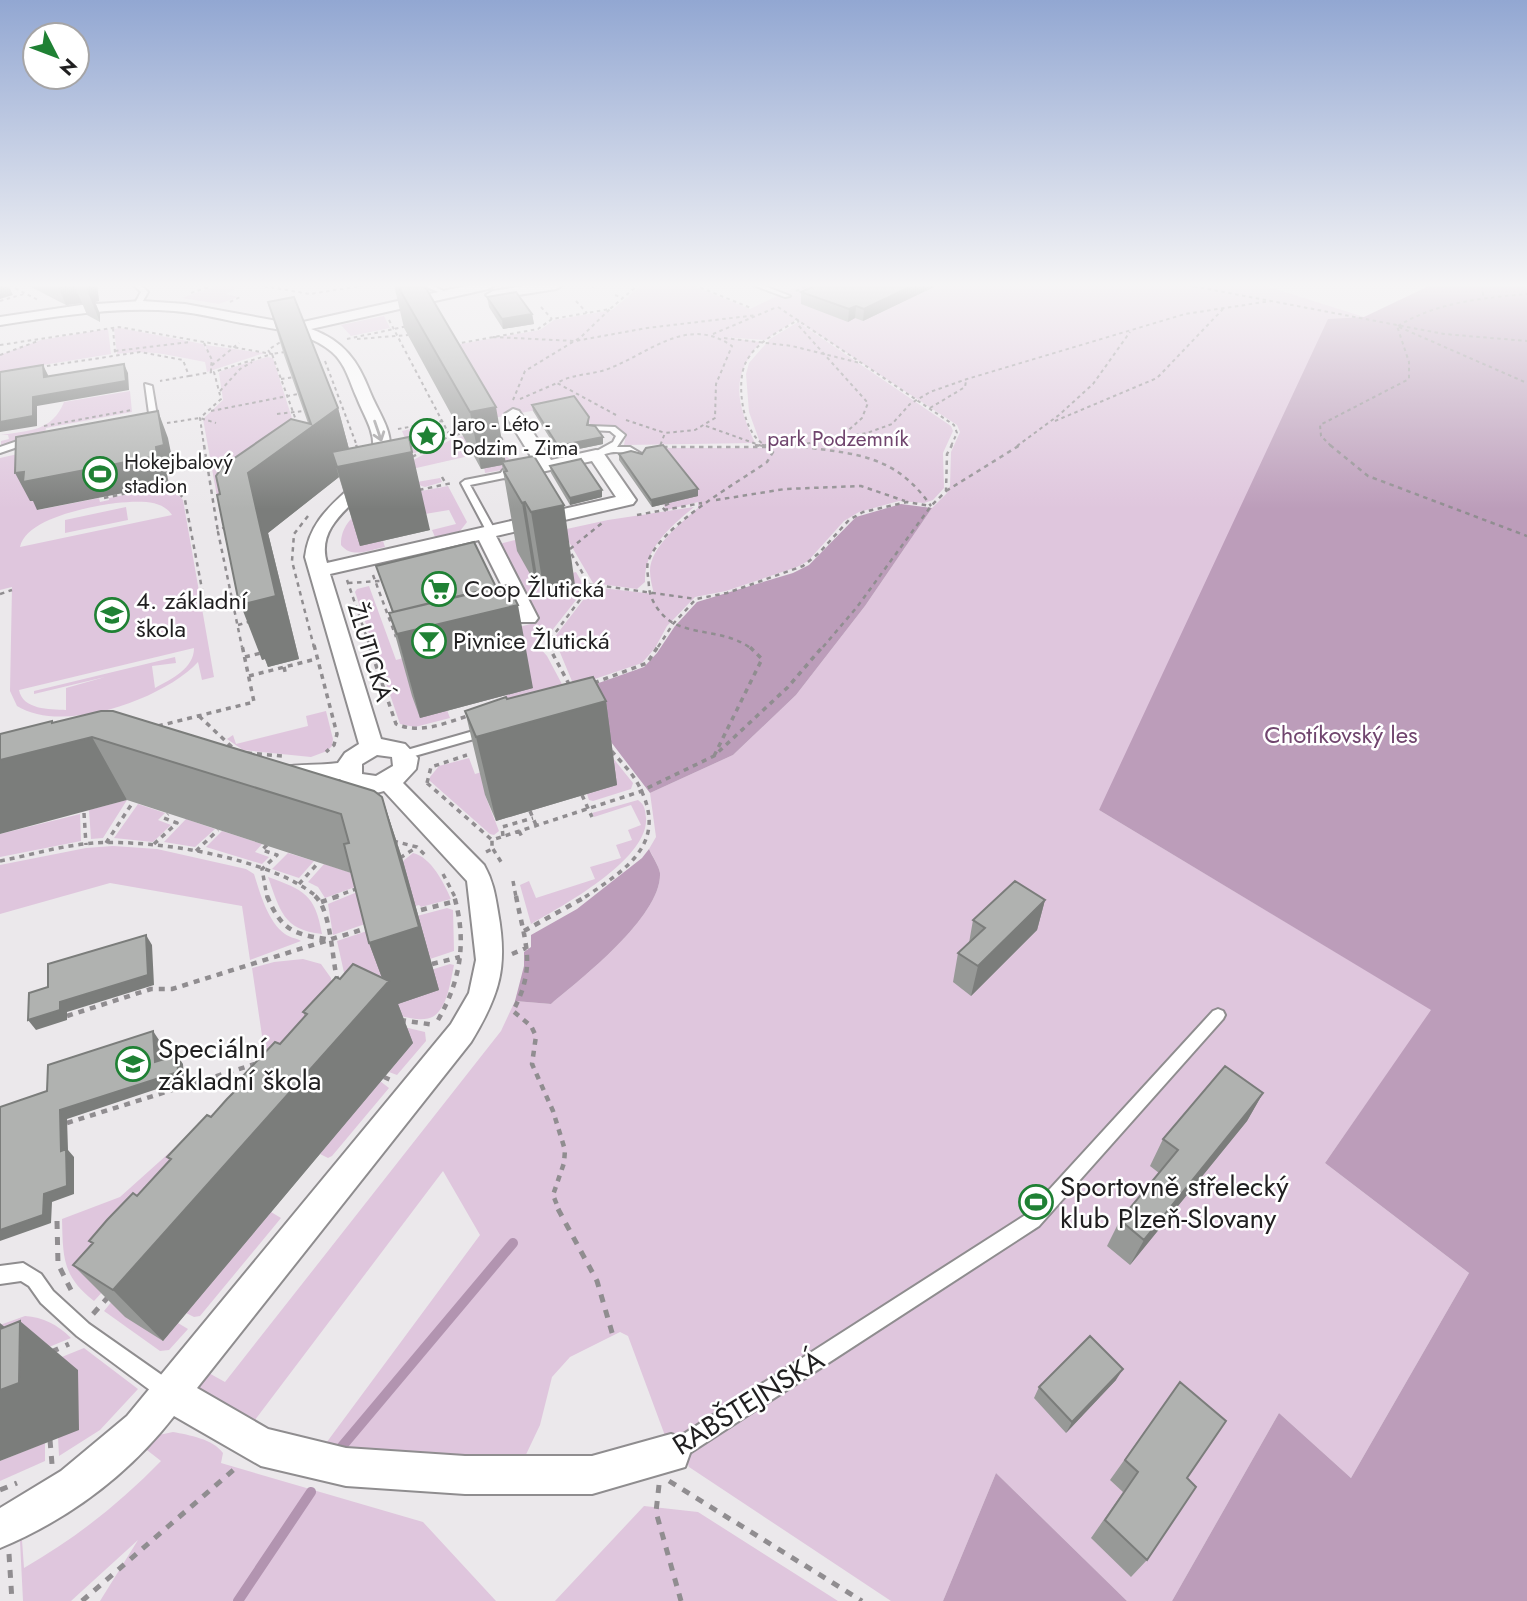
<svg xmlns="http://www.w3.org/2000/svg" width="1527" height="1601" font-family="Jost,sans-serif">
  <style>
    .green { fill: #dfc6dd; fill-rule: evenodd }
    .forest { fill: #bc9dba }
    .lines { fill: none; stroke-linecap: round; stroke-linejoin: round }
    .stream { stroke: #b294b0; stroke-width: 10 }
    .lane-casing { stroke: #8f8d8f; stroke-width: 4 }
    .street-casing { stroke: #8f8d8f; stroke-width: 4 }
    .path-far4 { stroke: #908d90; stroke-width: 2; stroke-dasharray: 3.5 3.5; stroke-linecap: butt }
    .path-far3 { stroke: #908d90; stroke-width: 2.5; stroke-dasharray: 4.5 4.5; stroke-linecap: butt }
    .path-far2 { stroke: #908d90; stroke-width: 3.5; stroke-dasharray: 5 5; stroke-linecap: butt }
    .path-far1 { stroke: #908d90; stroke-width: 4.5; stroke-dasharray: 6 6; stroke-linecap: butt }
    .path { stroke: #908d90; stroke-width: 5; stroke-dasharray: 8 8; stroke-linecap: butt }
    .lane { fill: #fff; fill-rule: evenodd }
    .street { fill: #fff; fill-rule: evenodd }
    .wall { fill: #979997 }
    .shaded-wall { fill: #7b7d7b }
    .building { fill: #b0b2b0; stroke: #7b7d7b; stroke-width: 2 }
    .oneway { stroke: #9b9a9b }
    .labels { text-anchor: middle; stroke-width: 5; stroke-linejoin: round; paint-order: stroke }
    .far-poi-label { font-size: 21px; fill: #201f20; stroke: #fff; text-anchor: start }
    .far-park-label { font-size: 21px; fill: #70456e; stroke: #fff }
    .poi-label { font-size: 24px; fill: #201f20; stroke: #fff; text-anchor: start }
    .street-label { font-size: 24px; fill: #201f20; stroke: #fff }
    .park-label { font-size: 24px; fill: #70456e; stroke: #fff }
    .near-poi-label { font-size: 28px; fill: #201f20; stroke: #fff; text-anchor: start }
    .near-street-label { font-size: 28px; fill: #201f20; stroke: #fff }
  </style>
  <rect width="100%" height="100%" fill="#ebe8eb"/>
  <!-- green -->
  <path class="green" d="M219,285l37,2h-17l-13,7 12,3 -19,7 -37,-6z
    M642,285h49l59,24 50,-24h463l101,32 -265,493 333,200 -107,153 144,110 -118,205 -72,-65 -107,188h-45l-131,-128 -53,128h-52l-202,-134 -11,-30 -11,4 -39,-105 -8,-4 -50,25 -18,20 -12,48 -18,38 -201,-13 159,-215 -37,-64 -191,253 -53,-28v-11l8,-13 18,10 276,-351 14,-30 36,3c30,-25 111,-88 109,-131 -1,-7 -8,-18 -11,-24l7,-12 -6,-44 83,-38 63,-60 69,-89 67,-98 15,-15 3,-7 1,-34 9,-20 -3,-7 -161,-105 -31,20 -42,-3 38,5c-32,35 -24,61 -6,101l-131,2 2,-11c-9,-9 -23,-8 -35,-9l-16,-22 -82,15 -39,-73 86,-15 14,-10 58,-10z
    M384,316l6,12 -39,8 -10,-11z
    M798,322l153,104 2,5 -10,22 1,35 -11,12 -9,3 -25,-2 -40,11 -15,9 -36,40 -11,6 -71,24 -31,6 -28,29 -12,22 -13,15 -68,23 -20,-48 39,-51 61,7c-2,-8 -4,-16 -4,-23 0,-24 32,-49 48,-63v-6l-31,8 -4,-6 22,-5 -26,-51h103l-13,-36 -3,-38 3,-11 21,-24z
    M120,328l83,16 6,11 -4,-10 59,8 -57,19 -2,-10c-32,-6 -56,-13 -88,-8l-3,-25z
    M108,329l3,25 -111,18v-17l41,-15z
    M267,357l6,1 23,73 -70,94 -4,-1 -19,-105 20,-19 -4,-27 2,-2z
    M130,391l2,21 -86,16 -1,5 -44,15v-7l8,-2 -1,-4h-7c28,-5 51,-3 63,-33z
    M437,423l8,13 -30,17 -4,-1 -9,-21z
    M491,430l21,34 -4,5 -23,4 -3,-20 -70,16 5,13 23,-4 2,4 -17,5 -9,-3 -12,-19 50,-27z
    M31,451l-1,50 7,-1 1,10 61,-12 1,4 9,-2v-2l61,-12 13,14 31,177 -12,3 -4,-18c-34,37 -135,73 -181,44l-7,-15 2,-104 -12,3v-132zM116,503c18,-1 45,-5 56,12l-152,32c6,-29 72,-41 96,-44zM194,648c0,21 -23,31 -39,40l-3,-22 24,-3 -1,-6 -141,34v3l71,-17 -39,11v22c-17,-1 -43,0 -47,-20z
    M448,486l19,36 -7,9 -25,6 -3,-7 24,-6 -7,-14 -30,5 -60,30 24,-4 2,6c-16,3 -33,12 -44,-2 -1,-46 75,-52 107,-59z
    M126,507l2,13 -63,13v-13z
    M694,507c-24,20 -50,42 -49,75l-8,7 -44,-6 -31,-53 46,-10z
    M547,532l-12,51 3,-1 6,10 25,-18 7,-2 7,12 -3,11 -41,52 8,9 16,30 -54,15 -3,-6 27,-7 -113,29 27,-7 3,8 -35,9 -15,-3 -45,-132 2,-3 12,-3 27,74 142,-38 -39,-78z
    M326,711l7,28 -1,7 -5,5 -16,6 -68,-7 -16,-11 6,-4 3,9 72,-18 -2,-10z
    M600,742l33,41 -2,6 -38,12 -4,-1 -2,-6 29,-9 -131,10 14,36 -5,4 -4,-1 -60,-53v-4l9,-11 30,-8 6,16 95,-28z
    M127,800l-24,38 -12,1 -2,-29z
    M638,800c7,5 7,10 8,18 3,41 -83,88 -115,106l-11,-39 9,-4 7,17 59,-19 -5,-12 31,-9 -5,-13 16,-5 -4,-10 13,-5 -10,-20 -37,12 -2,-4z
    M138,804l27,9 -7,7 13,5 -18,17 -39,-4z
    M80,814l1,27 -81,16v-23z
    M186,819l29,10 -20,18 -31,-5z
    M222,831l40,13 -7,8 14,5 -7,7 -56,-17z
    M113,846l44,3 89,20 8,5c6,19 14,48 31,60 5,4 12,4 16,7l-51,19 -8,-54 -132,-23 -110,31v-49l86,-17z
    M288,853l26,8 -15,17 -27,-9z
    M413,853c18,4 31,30 38,46l-30,8 -2,-2 -4,1 -12,-45z
    M324,864l40,13 2,6 -41,15 -7,-11 -10,-5z
    M268,877c36,13 47,17 54,57 -39,-4 -42,-24 -54,-57z
    M367,888l4,34 -38,13 -5,-31z
    M447,908l6,2 1,41 -24,8 -13,-43z
    M373,929l12,46 -38,11 -10,-45z
    M303,959l18,5 10,14 4,31 -70,47 -13,-88 22,-6z
    M450,964l4,1 -1,5c-3,14 -6,37 -19,46 -19,12 -67,-13 -84,-21z
    M383,1022l42,10 1,9 -29,34 -8,-3 23,-29z
    M266,1066l-84,139 -88,96c-32,-25 -31,-44 -32,-82l58,-22z
    M380,1081l9,7 -57,68 -4,2 -8,-4z
    M271,1212l10,6 -81,98 -6,1 -8,-4z
    M113,1300l50,41 15,-18 10,6 -19,21 -9,1 -56,-40z
    M25,1316c18,1 33,9 46,22l-49,20 -22,-33z
    M84,1348l54,41 -38,41 -41,26 -1,-19 -21,-70z
    M173,1432c16,3 40,7 50,21l-2,10 202,59 73,79h-396l38,-61 -67,61h-48l-3,-60 2,-1 2,28c52,-30 96,-65 137,-107l-18,-14 11,-11z
    M45,1443v18l-45,20v-20z
    M644,1506l54,6 140,89h-283z"/>
  <!-- forest -->
  <path class="forest" d="M1431,285h96v1316h-355l107,-188 72,65 118,-205 -144,-110 106,-153 -332,-200 229,-491 36,-2z
    M901,504l31,4 -67,98 -69,89 -63,60 -83,38 -68,-89 -6,-13 68,-24 13,-14 18,-27 22,-24 96,-29 16,-8 47,-48z
    M649,849c3,7 10,17 11,24 2,43 -79,106 -109,131l-36,-3 9,-35v-14l7,-5v-12l46,-26 65,-51z
    M996,1473l131,128h-184z"/>
  <g class="lines">
    <!-- stream -->
    <path class="stream" d="M339,1450l174,-207
      M238,1601l73,-109"/>
    <!-- lane casing -->
    <g class="lane-casing">
      <path id="lane" d="M134,285h7l7,7 -8,14 -6,-1 7,-13z
        M422,285h9l19,9 -5,1z
        M753,285h9l28,11 -5,1z
        M145,384l7,2 7,42 -4,2 -4,-2z
        M590,426l25,1 10,8 -8,12h13l15,9 -4,3c-12,-5 -23,-10 -36,-5 -11,4 0,3 -12,3v-4l20,-11 3,-6 -6,-5 -20,-1z
        M32,436l4,3 -1,2 -35,12v-6z
        M506,472l3,1v4l-39,8 26,47 -5,3 -3,-1 -27,-51 4,-3z
        M484,728l6,4 -2,3 -84,24 -6,-4 2,-3z
        M1218,1009l5,2 2,4 -2,4 -184,207 -357,232 -7,3 -7,-3 -3,-7 3,-7 359,-230 186,-203z
        M23,1263l18,11 12,17 36,33 87,61 2,7 -2,7 -7,2 -7,-2 -85,-63 -36,-33 -12,-17 -8,-5 -21,3v-18z"/>
    </g>
    <!-- street casing -->
    <g class="street-casing">
      <path id="street" d="M470,285h25l-7,4 -177,40c33,12 47,32 59,63 7,18 21,36 20,55 -2,47 -79,65 -63,116l289,-66 -24,-36 -83,18 -6,-1 -3,-4 3,-4 32,-7 -30,-49 8,-5 6,2 32,49 45,-10 6,1 34,49 -3,4 -137,32 42,82 -3,4h-14l-3,-4 -39,-78 -149,34 51,165 24,5 13,14 -2,11 -13,14 81,82c9,16 11,29 14,47 10,55 2,82 -27,130l-274,346 71,41 78,19 119,8h127l79,-22 14,5 5,14 -5,14 -93,27h-127l-119,-8 -85,-20 -87,-50c-46,59 -105,103 -174,132v-40l61,-37 66,-55 324,-392 18,-31 7,-33 -9,-79 -83,-90c-17,5 -33,2 -44,-12 -20,3 -40,6 -59,1l-4,-6 4,-6c17,-5 39,-2 57,-5l7,-10 14,-9 -54,-187c7,-58 64,-66 68,-109 2,-17 -10,-34 -16,-50 -7,-15 -11,-34 -25,-46 -22,-19 -52,-22 -79,-27 -26,-4 -52,-12 -79,-14 -58,-5 -116,5 -174,14v-8l81,-12 61,-4 43,3 109,20zM377,755l15,2 1,9 -17,10 -14,-2v-10z
        M530,285h33l-7,4 -63,10 -7,-4 7,-4z"/>
    </g>
    <!-- path-far4 -->
    <path class="path-far4" d="M9,285l31,16
      M257,285l53,9 57,-9
      M591,285l5,4
      M694,285l57,23
      M1187,285l257,49 83,7
      M1483,285v14
      M796,291l13,-6
      M191,293l24,-8
      M615,295l8,3
      M0,301l24,-7
      M576,301l11,12
      M230,302l10,-5
      M541,307l11,12
      M778,307l176,118 3,8 -6,13
      M389,320l61,116
      M1398,326c39,-24 85,-28 129,-32
      M1399,327l128,56
      M113,328l2,25
      M713,334l64,-27
      M493,337l82,4 72,-13 110,-13
      M724,338l68,8 68,17
      M347,339l61,-13
      M357,339l51,-4
      M204,343l8,17 -1,6
      M455,344l83,-15 14,-10 58,-10 28,-24
      M0,345l119,-18 153,27 -58,18 7,27 -21,19 4,28
      M115,351l75,-9
      M285,352l-13,2 25,69
      M270,353l-2,-3 14,-9
      M0,355l38,-14
      M325,361l32,85
      M40,367l100,-15 43,8 6,16 -29,5
      M211,372v-6l28,-23
      M189,376l23,-4
      M281,379l13,-2
      M220,391l20,-22 12,-7
      M520,399l37,-16
      M513,400l12,-29 56,-34 29,-28
      M930,408l35,-21 1,-6
      M211,411l87,-17
      M277,414l27,-3
      M616,415l-59,-32c15,-9 32,-8 48,-13 43,-15 81,-56 127,-24l-16,38 -1,34 -20,12 -30,3 -5,13
      M626,420l39,13
      M1055,421l102,-43 66,-69
      M167,423l33,-5 16,5
      M44,426l88,-16
      M706,426l56,20
      M398,429l44,-8
      M501,437l5,9
      M431,446l19,-10 15,-3
      M768,446c-25,-7 -33,-63 -22,-84 10,-20 34,-31 52,-42l1,6 69,77 -6,15 -20,18
      M793,446l74,-13 25,-9 18,-20 20,-12 37,-13 218,-65 86,-13
      M1017,446l42,-31 34,-31 37,-52
      M1331,446l-10,-10 -1,-11 89,-46v-17l-12,-36"/>
    <!-- path-far3 -->
    <path class="path-far3" d="M204,445l14,87
      M356,445l2,4
      M505,445l7,13
      M755,445l7,1
      M762,445l10,2
      M1330,445l38,31 159,60
      M660,447l1,-2
      M663,447h104
      M803,447c56,7 93,9 128,59
      M412,457l23,-12
      M442,477l4,7
      M419,490l33,-7
      M946,491l74,-46
      M104,498l67,-14 14,16 21,110
      M716,500l69,-11 76,-3 44,15
      M666,511l-4,-4 8,-4
      M637,515l65,-12
      M308,516l-14,18 -2,27 22,86
      M226,526l-8,6 24,115
      M570,549l32,-26
      M373,575l23,62
      M347,580l23,67
      M348,583l32,-2
      M589,584l107,15
      M0,594l12,-4
      M238,625l14,-4
      M548,647l-1,-3 43,-58 -22,-38
      M658,647l15,-23 23,-25 31,-6 76,-27 16,-13 30,-33 14,-8 44,-10 24,4
      M749,647c-23,-16 -52,-12 -76,-24 -12,-7 -22,-21 -24,-35 0,-7 -3,-20 -1,-26 11,-35 89,-79 119,-100l6,-10 -1,-5 36,-2
      M823,647l34,-40 74,-101 15,-15 1,-37 5,-9"/>
    <!-- path-far2 -->
    <path class="path-far2" d="M314,645l23,89 -3,11 -8,7
      M369,645l27,79c25,11 51,-2 75,-9
      M548,645l22,41
      M245,657l16,-4
      M284,667l2,9
      M249,676l67,-17
      M594,683l53,-20 12,-18
      M199,716l35,33
      M158,726l96,-24 -12,-57
      M247,753l35,3
      M714,756l48,-97 -14,-14
      M427,783l65,57
      M427,783l4,-16 36,-12
      M582,795l10,22
      M530,811l6,14
      M84,813l2,32
      M519,831l4,8
      M503,836l-1,-9 31,-9
      M393,841l24,6 9,9
      M106,843l27,-41
      M154,844l23,-21 -13,-5 4,-4
      M267,845l-5,5 15,5 -15,14 5,28
      M493,849l10,16
      M196,851l22,-21
      M486,852l6,-3v-9l147,-48 75,-36 74,-69 36,-42
      M400,858l17,-11
      M0,861c31,-6 63,-16 95,-18 59,-4 177,15 222,54
      M443,874l12,23
      M513,881l3,16
      M299,884l20,-22
      M334,897l25,-9
      M585,897c45,-30 84,-56 53,-113 -7,-13 -19,-24 -28,-35"/>
    <!-- path-far1 -->
    <path class="path-far1" d="M267,896c14,33 25,38 59,43
      M315,896c16,14 17,62 22,83
      M516,896c9,47 21,70 -3,115l18,15 5,10 -4,28 21,47 12,39 -1,13 -11,32 6,15
      M321,902l18,-6
      M421,910l35,-9
      M524,931l63,-35
      M512,954l14,-6
      M432,964l28,-7
      M67,1016l84,-27h21l195,-61
      M400,1020l35,5
      M438,1020c23,-40 29,-80 16,-124
      M384,1077l9,4
      M67,1123l188,-59"/>
    <!-- path -->
    <path class="path" d="M558,1209l39,72 16,55
      M57,1221l1,43 14,28
      M93,1314l16,-18
      M51,1352l18,-8
      M50,1440l2,24
      M669,1481l193,120
      M659,1485l-3,27 25,89
      M0,1490l17,-7
      M9,1554l3,47
      M82,1601l156,-135"/>
    <!-- lane -->
    <use href="#lane" class="lane"/>
    <!-- street -->
    <use href="#street" class="street"/>
  </g>
  <!-- wall -->
  <path class="wall" d="M27,285h70l2,16 -4,1 5,12v8l-13,-7 -5,-12 -16,2z
    M394,285h30l81,177 70,123 -31,7 -6,-10 -3,1 -18,-32 -15,-86 -21,4 -77,-141z
    M938,285l-75,36 -8,-3 -7,4 -47,-18v-12z
    M487,297l45,17 2,10 -31,5 -14,-22z
    M268,302l70,106 11,41 81,81 -70,16 -21,-69 -71,56 31,126 -31,8 -3,-8 -3,1 -42,-166 88,-71 -24,-68z
    M532,405l57,12v8l14,19 -44,9 -26,-42z
    M619,454l79,35v7l-46,11 -33,-47z
    M550,466l52,24v7l-32,8 -19,-32z
    M376,566l157,122 -113,30 -8,-22 -23,-83 3,-1z
    M507,699l99,2 11,84 -121,36 -11,-26 -20,-84z
    M53,723l329,74 21,64 36,129 -41,14 15,39 -250,298 -38,-24 -52,-52 19,-21 -3,-3 48,-45 33,-35 -3,-4 44,-40 31,-33 -3,-4 41,-36 25,-28 -2,-4 37,-33 42,-1 -13,-35 -18,-70 -224,-73z
    M1045,900l-8,30 -66,66 -18,-14 5,-29 11,-10 4,-23z
    M1263,1093l-16,28 -117,144 -23,-19 13,-26 39,-47 -9,-7 13,-27z
    M1116,1380l-50,53 -32,-35 5,-11z
    M1180,1382l7,96 -40,82 -16,17 -40,-39 32,-46 -13,-12z"/>
  <!-- shaded-wall -->
  <path class="shaded-wall" d="M8,285l5,10 -13,4v-13z
    M74,285l8,18 -16,2 -8,-19z
    M85,285h12l2,16 -4,1 5,12v8z
    M914,285h24l-75,36 1,-12z
    M856,306l-1,12 -7,4 1,-13z
    M532,314l2,10 -31,5 -1,-10z
    M124,364l4,9 1,17 -92,16v20l-37,6v-10l33,-25z
    M43,365l5,10v11l-4,-9z
    M496,407l10,57 -4,-2v3l-21,4 -11,-57z
    M338,408l15,56 56,-27 21,93 -70,16 -28,-94 7,25 -71,56 31,126 -31,8 -3,-8 -3,1 -24,-62 4,-1 6,-124z
    M158,411l10,27 7,35 -8,1 2,10 -132,26 -4,-9h-3l-15,-28 141,-26z
    M603,437v7l-44,9 -1,-7z
    M698,489v7l-46,11 -1,-7z
    M602,490v7l-32,8v-7z
    M525,502l13,80 -3,1 -13,-80z
    M564,505l11,80 -31,7 -13,-80z
    M518,605l15,83 -113,30 -23,-84z
    M606,701l11,84 -121,36 -20,-84z
    M52,721l13,22 27,-6 35,63 -127,34v-74l52,-37z
    M382,797l21,64 36,129 -41,14 15,39 -250,298 -50,-51 272,-304 -16,-43z
    M1045,900l-8,30 -66,66 7,-30z
    M146,935l6,10 2,40 -87,27v8l-31,10 -8,-10 32,-18z
    M153,1031l6,9 2,31 -6,-9z
    M177,1055l6,9 1,16 -117,39 1,31 6,7v37l-22,8 -1,21 -51,18v-11l44,-36 17,-43 -1,-41z
    M1263,1093l-16,28 -117,144 14,-25z
    M20,1321l58,49 1,60 -79,31v-138l20,17z
    M1123,1369l-7,11 -50,53 6,-11z"/>
  <!-- building -->
  <path class="building" d="M397,285h27l72,122 -26,5z
    M817,285h97l-50,24 -8,-3 -7,3 -48,-17z
    M516,292l16,22 -30,5 -15,-22z
    M294,297l44,111 -90,65 28,123 -32,8 -2,-7 -4,1 -21,-103 3,-1 -4,-18 7,-10 68,-47 20,5 -43,-122z
    M124,364l2,17 -93,16v19l-33,6v-50l43,-7 1,12z
    M574,396l15,21 -2,8 8,1 8,11 -45,9 -26,-41z
    M158,411l6,34 -8,2 1,9 -134,26 1,-10 -9,1 1,-36z
    M409,437l3,15 -75,15 -5,-15z
    M663,445l35,44 -47,11 -32,-46 12,-3 11,3 4,-6z
    M534,456l30,49 -33,7 -6,-10 -3,1 -18,-31 3,-1 -5,-9z
    M581,459l21,31 -32,8 -20,-32z
    M474,542l22,45 -103,25 -17,-46z
    M508,585l10,20 -121,29 -8,-21z
    M593,677l13,24 -130,36 -11,-26 41,-14 1,2z
    M101,711h12l261,80 8,6 37,130 -50,16 -25,-99 5,-1 -8,-29 -249,-77 -92,23v-26l52,-13v2z
    M1015,881l30,19 -67,66 -20,-13 27,-25 -12,-8z
    M146,935l2,40 -88,27v8l-32,10 1,-27 19,-6v-23z
    M353,964l36,17 -276,309 -40,-25 20,-22 -4,-2 18,-21 26,-27 4,3 34,-37 -4,-2 40,-42 4,2 16,-18 17,-17 -5,-2 36,-38 5,2 27,-30 -4,-2 33,-35 4,2z
    M153,1031l2,31 22,-7 1,17 -118,38 1,41 5,-2 1,37 -23,8 -1,21 -43,15v-123l47,-16 1,-26z
    M1225,1066l38,27 -119,147 -24,-20 58,-70 -15,-11z
    M20,1321l-1,62 -19,7v-61z
    M1090,1336l33,33 -51,53 -33,-35z
    M1180,1382l46,39 -39,57 9,9 -49,73 -42,-40 33,-48 -13,-12z"/>
  <!-- one-way arrows -->
  <defs><path id="oneway-shaft" d="M-6 0H5M1.5-3L5.5 0L1.5 3" fill="none" stroke-width="1.6" stroke-linecap="round" stroke-linejoin="round" transform="scale(1.75)"/></defs>
  <use class="oneway" href="#oneway-shaft" transform="translate(378 431) rotate(71)"/>
  <!-- sky -->
  <linearGradient id="sky" x2="0" y2="1"><stop stop-color="#92a7d2"/><stop offset="0.56" stop-color="#f6f5f6"/><stop offset="1" stop-color="#f6f5f6" stop-opacity="0"/></linearGradient>
  <rect width="1527" height="509" fill="url(#sky)"/>
  <!-- icons -->
  <defs>
    <g id="sight-ring" transform="scale(1.75)"><circle r="9.5" fill="#fff" stroke="#1f8134" stroke-width="1.5"/><path d="M0-6L1.8-2.2L6-1.7L2.9 1.2L3.7 5.4L0 3.3L-3.7 5.4L-2.9 1.2L-6-1.7L-1.8-2.2Z" fill="#1f8134"/></g>
    <g id="stadium-ring" transform="scale(1.75)"><circle r="9.5" fill="#fff" stroke="#1f8134" stroke-width="1.5"/><path d="M0-5a6.5 5 0 1 0 0 10a6.5 5 0 1 0 0-10ZM-3.5-1.8h7v3.6h-7Z" fill="#1f8134"/></g>
    <g id="supermarket-ring" transform="scale(1.75)"><circle r="9.5" fill="#fff" stroke="#1f8134" stroke-width="1.5"/><path d="M-6-5.5h2.5l.6 2H6L4.5 2H-2.5L-4.4-4H-6ZM-1.5 3.2a1.3 1.3 0 1 0 .1 0ZM3 3.2a1.3 1.3 0 1 0 .1 0Z" fill="#1f8134"/></g>
    <g id="school-ring" transform="scale(1.75)"><circle r="9.5" fill="#fff" stroke="#1f8134" stroke-width="1.5"/><path d="M0-5L7-2L0 1L-7-2ZM-4 1L0 2.5L4 1V4Q0 6-4 4Z" fill="#1f8134"/></g>
    <g id="bar-ring" transform="scale(1.75)"><circle r="9.5" fill="#fff" stroke="#1f8134" stroke-width="1.5"/><path d="M-6-5H6L.8 .8V4.5H3.5V6h-7V4.5H-.8V.8Z" fill="#1f8134"/></g>
  </defs>
  <g fill-rule="evenodd">
    <use href="#sight-ring" x="427" y="436"/>
    <use href="#stadium-ring" x="100" y="474"/>
    <use href="#supermarket-ring" x="439" y="589"/>
    <use href="#school-ring" x="112" y="615"/>
    <use href="#bar-ring" x="429" y="641"/>
    <use href="#school-ring" x="133" y="1064"/>
    <use href="#stadium-ring" x="1036" y="1202"/>
  </g>
  <g class="labels">
    <!-- far-poi labels -->
    <g class="far-poi-label">
      <text x="452" y="431">Jaro - Léto -<tspan x="452" dy="24">Podzim - Zima</tspan></text>
      <text x="124" y="469">Hokejbalový<tspan x="124" dy="24">stadion</tspan></text>
    </g>
    <!-- far-park labels -->
    <g class="far-park-label">
      <text x="838" y="446">park Podzemník</text>
    </g>
    <!-- poi labels -->
    <g class="poi-label">
      <text x="464" y="597">Coop Žlutická</text>
      <text x="136" y="609">4. základní<tspan x="136" dy="28">škola</tspan></text>
      <text x="453" y="649">Pivnice Žlutická</text>
    </g>
    <!-- street labels -->
    <g class="street-label">
      <text transform="translate(370 652) rotate(73)" y="8">ŽLUTICKÁ</text>
    </g>
    <!-- park labels -->
    <g class="park-label">
      <text x="1341" y="743">Chotíkovský les</text>
    </g>
    <!-- near-poi labels -->
    <g class="near-poi-label">
      <text x="158" y="1058">Speciální<tspan x="158" dy="32">základní škola</tspan></text>
      <text x="1060" y="1196">Sportovně střelecký<tspan x="1060" dy="32">klub Plzeň-Slovany</tspan></text>
    </g>
    <!-- near-street labels -->
    <g class="near-street-label">
      <text transform="translate(748 1402) rotate(-32)" y="10">RABŠTEJNSKÁ</text>
    </g>
  </g>
  <!-- north arrow -->
  <g transform="translate(56 56) rotate(132)"><circle r="33" fill="#ffffff" stroke="#a6a5a6" stroke-width="2"/>
  <path d="M0-5L12 26L0 18L-12 26Z" fill="#1f8134"/>
  <text y="-10" font-size="19" font-weight="bold" text-anchor="middle" fill="#201f20">N</text>
  </g>
</svg>
